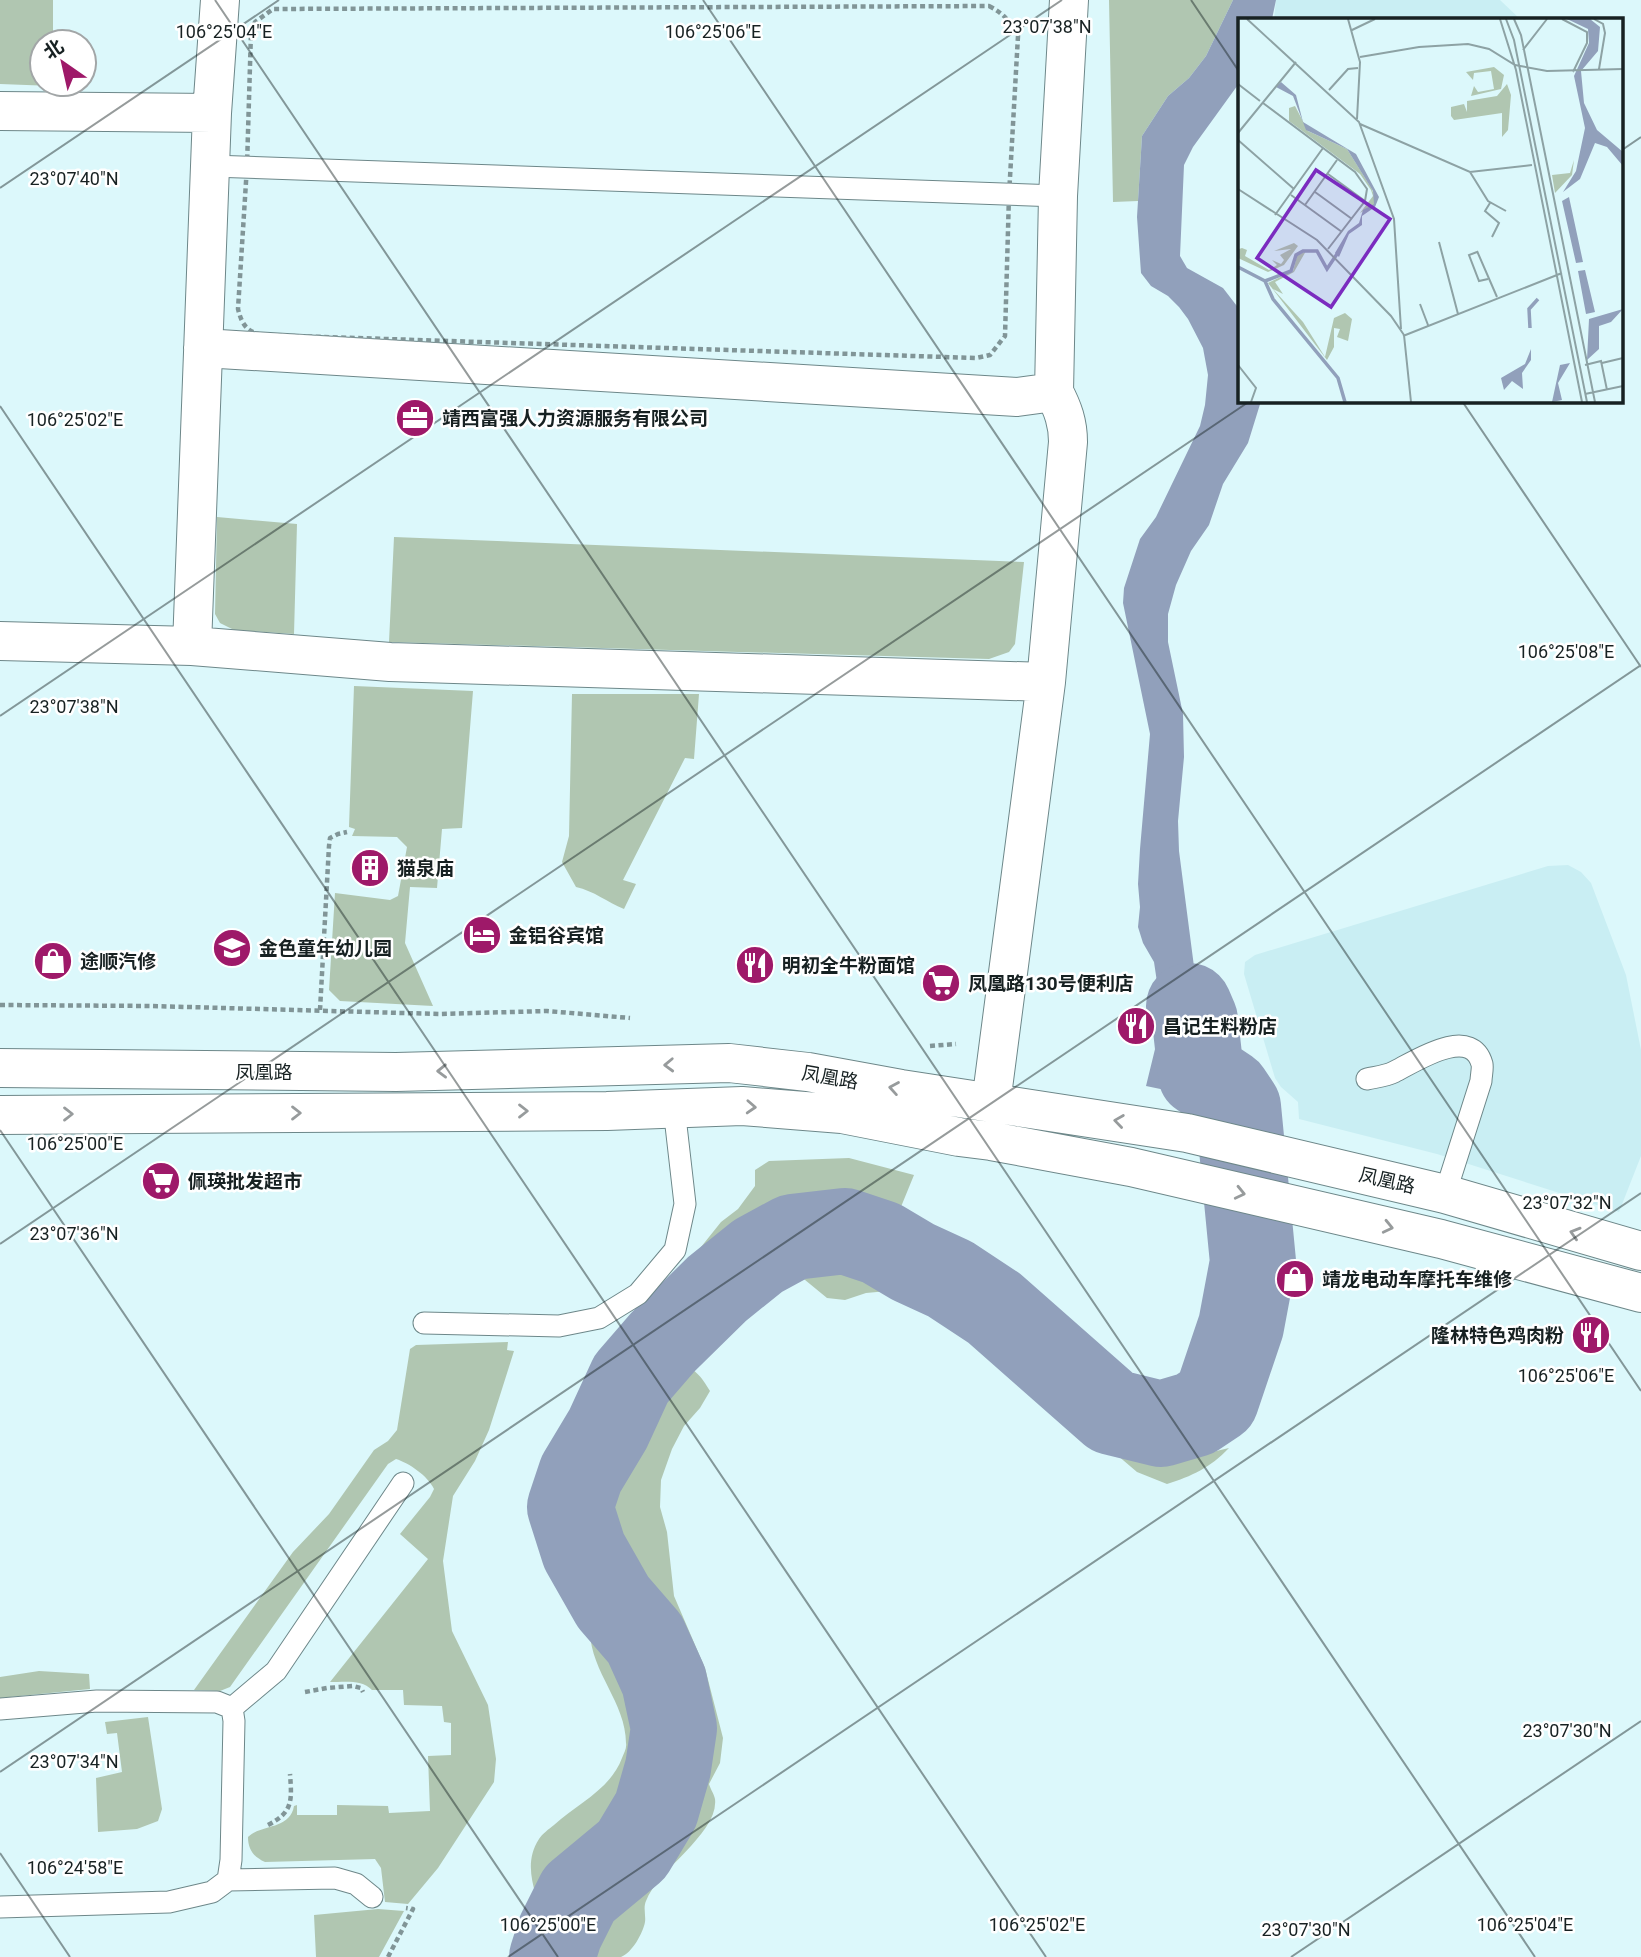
<svg xmlns="http://www.w3.org/2000/svg" width="1641" height="1957" font-family="Roboto,'Noto Sans SC',sans-serif">
  <style>
    .built { fill: #c9eef3 }
    .green { fill: #b0c6b1 }
    .water { fill: #91a0bb }
    .lines { fill: none; stroke-linecap: round; stroke-linejoin: round }
    .river { stroke: #91a0bb; stroke-width: 86 }
    .lane-casing { stroke: #6d8789; stroke-width: 23 }
    .street-casing { stroke: #6d8789; stroke-width: 40 }
    .secondary-casing { stroke: #6d8789; stroke-width: 40 }
    .path { stroke: #819597; stroke-width: 4.5; stroke-dasharray: 5 3.5; stroke-linecap: butt }
    .lane { stroke: #fff; stroke-width: 21 }
    .street { stroke: #fff; stroke-width: 38 }
    .secondary { stroke: #fff; stroke-width: 38 }
    .oneway { stroke: #979b9c }
    .ticks { fill: none; stroke: #172122; stroke-width: 2; stroke-opacity: 0.45 }
    .labels { text-anchor: middle; stroke-width: 5; stroke-linejoin: round; paint-order: stroke }
    .poi-label { font-size: 19px; font-weight: bold; fill: #172122; stroke: #fff; text-anchor: start }
    .street-label { font-size: 19px; fill: #172122; stroke: #fff }
    .inset-river { fill: none; stroke: #91a0bb; stroke-width: 3.5 }
    .inset-road { fill: none; stroke: #8da2a4; stroke-width: 2 }
    .view { fill: #7b2cbf; fill-opacity: 0.15; stroke: #7b2cbf; stroke-width: 3.5 }
    .inset-edge { fill: none; stroke: #172122; stroke-width: 3.5 }
    .ticks-label { font-size: 18px; text-anchor: middle; fill: #172122; stroke: #fff; stroke-width: 5; stroke-linejoin: round; paint-order: stroke }
  </style>
  <rect width="100%" height="100%" fill="#dcf8fb"/>
  <!-- built -->
  <path class="built" d="M1276,0h224l20,19h-246z
    M1568,865l13,7 10,11 35,92 15,75v106l-22,56 -182,-58 -138,-35 -1,-17 -17,-15 -6,-9 -31,-104 1,-12 10,-7 293,-89z"/>
  <!-- green -->
  <path class="green" d="M0,0h53v42h-11v42h11v2l-53,-2z
    M1109,0h124l-27,56 -17,22 -21,18 -26,40 -4,65 -25,1z
    M217,517l80,7 -3,110 -60,-4 -14,-7 -5,-9z
    M394,537l630,25 -9,82 -6,8 -20,7 -600,-17z
    M354,686l119,5 -11,137 -20,1 -5,59 -27,-1 -5,56 28,63 -93,-5 -11,-11 6,-97 55,7 8,-4 9,-49 -10,-10 -45,-1 3,-7 -6,-2z
    M572,694h127l-5,65 -9,-1 -62,122 13,4 -12,25c-17,-7 -30,-18 -48,-22l-14,-25 7,-26z
    M849,1158l65,17 -18,44c-24,-7 -48,-14 -74,-11 -64,7 -132,79 -172,126l-9,-9 18,-20 18,-28 44,-55 17,-13 17,-23v-16l14,-9z
    M838,1249l23,1 88,41 24,15 132,120 37,29 18,9h13l24,-12 11,1 21,-5c-19,20 -37,28 -62,36l-30,-12 -162,-138 -48,-32 -28,-12 -33,3 -21,7 -18,-2 -28,-23 -13,-7 -16,3 19,-13z
    M508,1342l-1,8 7,1 -25,79 -14,31 -22,35 -10,65 9,70 36,74 8,54 -2,23 -56,86 -30,36 -23,-2 -4,-34 -6,-9 -110,3c-11,-5 -17,-12 -17,-25 13,-13 42,-7 46,-31l3,-1v10h40v-10l51,1 1,7 41,-2 -2,-55 23,-1v-32l-7,-1 -2,-16 -38,-1 -1,-15h-31c-10,-11 -28,-8 -42,-8l98,-123 -28,-25 30,-37 4,-8c-6,-13 -25,-26 -38,-30l-8,5 -158,223 -10,4 -26,-1 99,-138 36,-38 45,-64 14,-9 9,-11 13,-81 6,-4z
    M677,1350v13c18,5 24,13 33,28l-10,17 -16,18 -12,23 -11,31 -1,27 7,25 7,64 31,72 18,70 -3,25 -11,21c1,4 5,10 6,15 4,34 -57,70 -69,102 -3,7 0,14 -1,21 -2,11 -13,31 -24,35 -11,0 -37,0 -50,0l12,-24 17,-27 32,-33 46,-60 8,-27 5,-59 -3,-28 -10,-30 -13,-35 -38,-43 -38,-71 4,-30 39,-81 20,-37z
    M594,1605l16,16 40,60 8,27 -2,39 -21,53 -19,31 -46,49 -33,77h-17c48,-38 -9,-74 19,-118 3,-5 10,-10 15,-14 24,-22 56,-35 68,-67 2,-5 5,-10 4,-15 0,-40 -35,-71 -36,-111 -1,-8 2,-18 4,-27z
    M39,1671l50,3 1,15 -90,9v-21z
    M148,1717l14,92 -4,12 -21,8 -39,3 -2,-54 26,-6 -5,-39 -10,1 -2,-12z
    M378,1909l26,2 -25,46h-63l-2,-42z"/>
  <!-- water -->
  <path class="water" d="M1233,0h43l-4,19h-32v63l-47,65 -9,18 -4,91 7,12 36,20 17,22v91h21l-13,42 -25,41 -14,41 -18,26 -15,34 -8,29v28l15,72 1,43 -6,64 1,30 17,131 7,22 20,33 -2,16 5,15 22,23 -1,16 -101,-21 10,-41 5,-36 -7,-47 -11,-19 -5,-16 2,-20 -2,-23 2,-35 10,-115 -27,-131 1,-15 16,-49 16,-22 44,-91 5,-21 3,-30 -5,-27 -15,-29 -9,-12 -11,-11 -17,-10 -10,-13 -4,-56 5,-81 26,-40 21,-18 17,-22z"/>
  <g class="lines">
    <!-- river -->
    <path class="river" d="M552,1957l8,-25 19,-38 53,-44 24,-40 12,-42 6,-40 -10,-47 -19,-42 -32,-37 -29,-51 -14,-44 11,-33 27,-45 23,-50 32,-37 54,-53 41,-33 35,-19 52,-6 36,12 32,19 37,17 44,29 118,104 49,12 34,-10 21,-14 25,-74 12,-64 -15,-155 -10,-15 -27,-18 -6,-54 -6,-14"/>
    <!-- lane casing -->
    <g class="lane-casing">
      <path id="lane" d="M211,166l847,30
        M1367,1079c9,-2 19,-3 27,-7 20,-10 77,-48 88,-8 1,5 -1,12 -1,17l-36,113
        M424,1323l135,3 40,-8 39,-24 37,-44 10,-46 -11,-96
        M232,1708l44,-37 127,-188
        M0,1709l97,-8 120,1 15,6 2,13 -3,139 -3,20 -16,12 -43,10 -169,5
        M228,1880l107,-2 21,6 16,13"/>
    </g>
    <!-- street casing -->
    <g class="street-casing">
      <path id="street" d="M0,111l212,2
        M203,348l814,49 37,-5
        M0,641l192,5 198,16 656,20
        M192,646l20,-533 8,-113
        M991,1103l55,-421 22,-240c0,-19 -5,-33 -14,-50l4,-196 11,-196"/>
    </g>
    <!-- secondary casing -->
    <g class="secondary-casing">
      <path id="secondary" d="M0,1068l396,4 333,-9 79,9 93,17 286,44 258,61 196,57
        M0,1115l607,-4 135,-5 100,8 117,23 32,4 140,26 310,72 200,54"/>
    </g>
    <!-- path -->
    <path class="path" d="M989,6c14,7 21,15 29,30l-9,159 -4,141 -15,19 -14,3 -713,-23c-16,-3 -21,-10 -25,-26l9,-143 4,-134 4,-10 18,-13z
      M0,1005l152,1 287,8 108,-3 83,7
      M320,1010l9,-164 1,-8 8,-4 9,-2
      M930,1046l26,-2
      M305,1692l22,-4 26,-2 8,2 2,4
      M268,1825c25,-13 24,-24 22,-51
      M388,1957l25,-48 -7,-1"/>
    <!-- lane -->
    <use href="#lane" class="lane"/>
    <!-- street -->
    <use href="#street" class="street"/>
    <!-- secondary -->
    <use href="#secondary" class="secondary"/>
  </g>
  <!-- one-way arrows -->
  <defs><path id="oneway-chevron" d="M-2-3.5L2.5 0L-2 3.5" fill="none" stroke-width="1.6" stroke-linecap="round" stroke-linejoin="round" transform="scale(1.75)"/></defs>
  <g class="oneway">
    <use href="#oneway-chevron" transform="translate(669 1065) rotate(178)"/>
    <use href="#oneway-chevron" transform="translate(442 1071) rotate(179)"/>
    <use href="#oneway-chevron" transform="translate(894 1088) rotate(-170)"/>
    <use href="#oneway-chevron" transform="translate(751 1107) rotate(3)"/>
    <use href="#oneway-chevron" transform="translate(523 1111)"/>
    <use href="#oneway-chevron" transform="translate(296 1113)"/>
    <use href="#oneway-chevron" transform="translate(68 1114)"/>
    <use href="#oneway-chevron" transform="translate(1119 1121) rotate(-172)"/>
    <use href="#oneway-chevron" transform="translate(1240 1193) rotate(13)"/>
    <use href="#oneway-chevron" transform="translate(1388 1227) rotate(13)"/>
    <use href="#oneway-chevron" transform="translate(1575 1233) rotate(-163)"/>
  </g>
  <!-- ticks -->
  <path class="ticks" d="M215,0l1320,1957M703,0l938,1391M1191,0l49,73M1622,150l19,-13M0,188l279,-188M1462,401l179,266M0,406l1046,1551M0,716l1062,-716M0,1130l558,827M0,1244l1250,-843M0,1772l1641,-1107M0,1853l70,104M508,1957l1133,-764M1291,1957l350,-236"/>
  <!-- icons -->
  <defs>
    <g id="office-disc" transform="scale(2.0125)"><circle r="9.5" fill="#9e1969" stroke="#fff"/><path d="M-6-3h4V-5.5h4V-3h4V5H-6ZM-1-4.5V-3h2v-1.5ZM-6 0V1H6V0Z" fill="#fff"/></g>
    <g id="building-disc" transform="scale(2.0125)"><circle r="9.5" fill="#9e1969" stroke="#fff"/><path d="M-4-6H4V6H1V3H-1V6H-4ZM-2.5-4.3h1.7v1.8h-1.7ZM.8-4.3h1.7v1.8H.8ZM-2.5-1h1.7V.8h-1.7ZM.8-1h1.7V.8H.8Z" fill="#fff"/></g>
    <g id="hotel-disc" transform="scale(2.0125)"><circle r="9.5" fill="#9e1969" stroke="#fff"/><path d="M-6-4.5h1.5V1H6V5H4.5V3h-9V5H-6ZM-4 0a1.8 1.8 0 1 1 3.6 0ZM.5 0V-2.5h3Q6-2.5 6 0Z" fill="#fff"/></g>
    <g id="school-disc" transform="scale(2.0125)"><circle r="9.5" fill="#9e1969" stroke="#fff"/><path d="M0-5L7-2L0 1L-7-2ZM-4 1L0 2.5L4 1V4Q0 6-4 4Z" fill="#fff"/></g>
    <g id="shop-disc" transform="scale(2.0125)"><circle r="9.5" fill="#9e1969" stroke="#fff"/><path d="M-5-2.5h2.3a2.7 3.5 0 0 1 5.4 0H5L5.5 6h-11ZM-1.5-2.5h3a1.5 2.3 0 0 0-3 0Z" fill="#fff"/></g>
    <g id="restaurant-disc" transform="scale(2.0125)"><circle r="9.5" fill="#9e1969" stroke="#fff"/><path d="M-5-6h1v4h1v-4h1v4h1v-4h1v5L-1.5 .5V6h-2V.5L-5-1ZM5-6V6H3V1.5H1.5Q1.5-4 5-6Z" fill="#fff"/></g>
    <g id="supermarket-disc" transform="scale(2.0125)"><circle r="9.5" fill="#9e1969" stroke="#fff"/><path d="M-6-5.5h2.5l.6 2H6L4.5 2H-2.5L-4.4-4H-6ZM-1.5 3.2a1.3 1.3 0 1 0 .1 0ZM3 3.2a1.3 1.3 0 1 0 .1 0Z" fill="#fff"/></g>
  </defs>
  <g fill-rule="evenodd">
    <use href="#office-disc" x="415" y="418"/>
    <use href="#building-disc" x="370" y="868"/>
    <use href="#hotel-disc" x="482" y="935"/>
    <use href="#school-disc" x="232" y="948"/>
    <use href="#shop-disc" x="53" y="961"/>
    <use href="#restaurant-disc" x="755" y="965"/>
    <use href="#supermarket-disc" x="941" y="983"/>
    <use href="#restaurant-disc" x="1136" y="1026"/>
    <use href="#supermarket-disc" x="161" y="1181"/>
    <use href="#shop-disc" x="1295" y="1279"/>
    <use href="#restaurant-disc" x="1591" y="1335"/>
  </g>
  <g class="labels">
    <!-- poi labels -->
    <g class="poi-label">
      <text x="442" y="425">靖西富强人力资源服务有限公司</text>
      <text x="397" y="875">猫泉庙</text>
      <text x="509" y="942">金铝谷宾馆</text>
      <text x="259" y="955">金色童年幼儿园</text>
      <text x="80" y="968">途顺汽修</text>
      <text x="782" y="972">明初全牛粉面馆</text>
      <text x="968" y="990">凤凰路130号便利店</text>
      <text x="1163" y="1033">昌记生料粉店</text>
      <text x="188" y="1188">佩瑛批发超市</text>
      <text x="1322" y="1286">靖龙电动车摩托车维修</text>
      <text x="1564" y="1342" text-anchor="end">隆林特色鸡肉粉</text>
    </g>
    <!-- street labels -->
    <g class="street-label">
      <text x="264" y="1079">凤凰路</text>
      <text transform="translate(830 1077) rotate(10)" y="7">凤凰路</text>
      <text transform="translate(1387 1180) rotate(13)" y="7">凤凰路</text>
    </g>
  </g>
  <!-- overview -->
  <g transform="translate(1238 18)">
    <rect width="385" height="385" fill="#dcf8fb"/>
    <path d="M256,49l10,8 -3,14 -30,7 3,-10 4,6 16,-3 -3,-18 -17,2 -1,7 -7,-8zM269,66l4,11 -3,35 -6,7v-24l-48,7 -3,-4v-9l13,-3 3,8v-11l30,-5zM57,88l13,25 39,18 25,40 3,10 -1,6 -14,8 13,-17 -2,-6 -11,-16 -71,-53v-13zM336,142l-2,15 -17,18 -3,-18 18,-2zM56,225l4,3 -14,19 -16,7 -30,-14 1,-9 3,-1 5,2 -2,6 24,14 8,-5 -5,-5 9,4 3,-4 -4,-5 11,-6 -17,2zM68,233l-12,21 -19,10 8,12 -10,-5 30,33 22,35 9,-39 11,-5 7,6 -4,22 -11,-4 3,-8 -6,-1v19l-7,13 -59,-77 25,-12 4,-15z" fill="#b0c6b1"/>
    <path d="M329,1h23l10,8 -2,24 -17,20 3,32 13,27 26,22v14l-16,-19 -12,-4 -15,36 -17,13 13,-21 9,-43 -11,-52 15,-33 -1,-14zM43,64l15,13 7,27 53,32 23,43 -4,10 -13,9v9l-13,9 -10,23 -4,-4 13,-22 11,-8 4,-13 11,-6 -1,-13 -26,-42 -41,-19 -13,-34 -17,-9zM331,179l14,65 -7,1 -14,-62zM347,252l10,42 -9,2 -8,-43zM385,291l-12,13 -12,4v23l-12,11 2,-41zM293,331v11l-9,13 1,16 -11,-8 -8,9 -3,-12 24,-14zM332,345l-12,20 4,17 -10,2 8,-37z" fill="#91a0bb"/>
    <path class="inset-river" d="M0,249l27,14 8,18 65,79 7,24M27,263l26,-10 5,-16 7,-4h14l10,18 12,-18M292,310l-1,-19 9,-10"/>
    <path class="inset-road" d="M9,1l112,103 35,97 7,110M110,1l12,43 -3,57M262,1l16,51 66,332M268,1l8,21 73,362M276,1l7,16 74,367M324,1l25,13v11l-14,29M356,1l9,5 2,9 -6,36M114,12l23,-11M285,32l24,-31M122,39l59,-10 49,-3 21,5 26,16 32,6 76,-2M0,66l22,17M91,72l19,-21 10,-1M25,85l92,69 12,17 -2,12 -37,48M122,106l110,48 62,-7M0,115l58,-71M0,122l56,49M232,154l18,29 18,10M90,156l37,27M0,171l79,51 74,76 13,19 7,67M77,174l37,27M53,177l51,37M252,185l-5,8 14,12 -7,14M67,187l32,-45M37,197l48,-67M201,224l19,72M239,233l20,46M239,234l-8,3 10,26 9,-2M182,286l8,21M165,318l159,-63M364,345l21,-5M0,347l18,23 -5,14M347,347l16,-4 6,29M347,376l38,-8"/>
    <path class="view" d="M78,152l74,49 -59,88 -74,-49z"/>
    <rect width="385" height="385" class="inset-edge"/>
  </g>
  <g class="ticks-label">
    <text x="1047" y="33">23°07'38"N</text>
    <text x="224" y="38">106°25'04"E</text>
    <text x="713" y="38">106°25'06"E</text>
    <text x="74" y="185">23°07'40"N</text>
    <text x="75" y="426">106°25'02"E</text>
    <text x="1566" y="658">106°25'08"E</text>
    <text x="74" y="713">23°07'38"N</text>
    <text x="75" y="1150">106°25'00"E</text>
    <text x="1567" y="1209">23°07'32"N</text>
    <text x="74" y="1240">23°07'36"N</text>
    <text x="1566" y="1382">106°25'06"E</text>
    <text x="1567" y="1737">23°07'30"N</text>
    <text x="74" y="1768">23°07'34"N</text>
    <text x="75" y="1874">106°24'58"E</text>
    <text x="548" y="1931">106°25'00"E</text>
    <text x="1037" y="1931">106°25'02"E</text>
    <text x="1525" y="1931">106°25'04"E</text>
    <text x="1306" y="1936">23°07'30"N</text>
  </g>
  <!-- north arrow -->
  <g transform="translate(63 63) rotate(326)"><circle r="33" fill="#ffffff" stroke="#a2a6a7" stroke-width="2"/>
  <path d="M0-5L12 26L0 18L-12 26Z" fill="#9e1969"/>
  <text y="-10" font-size="19" font-weight="bold" text-anchor="middle" fill="#172122">北</text>
  </g>
</svg>
